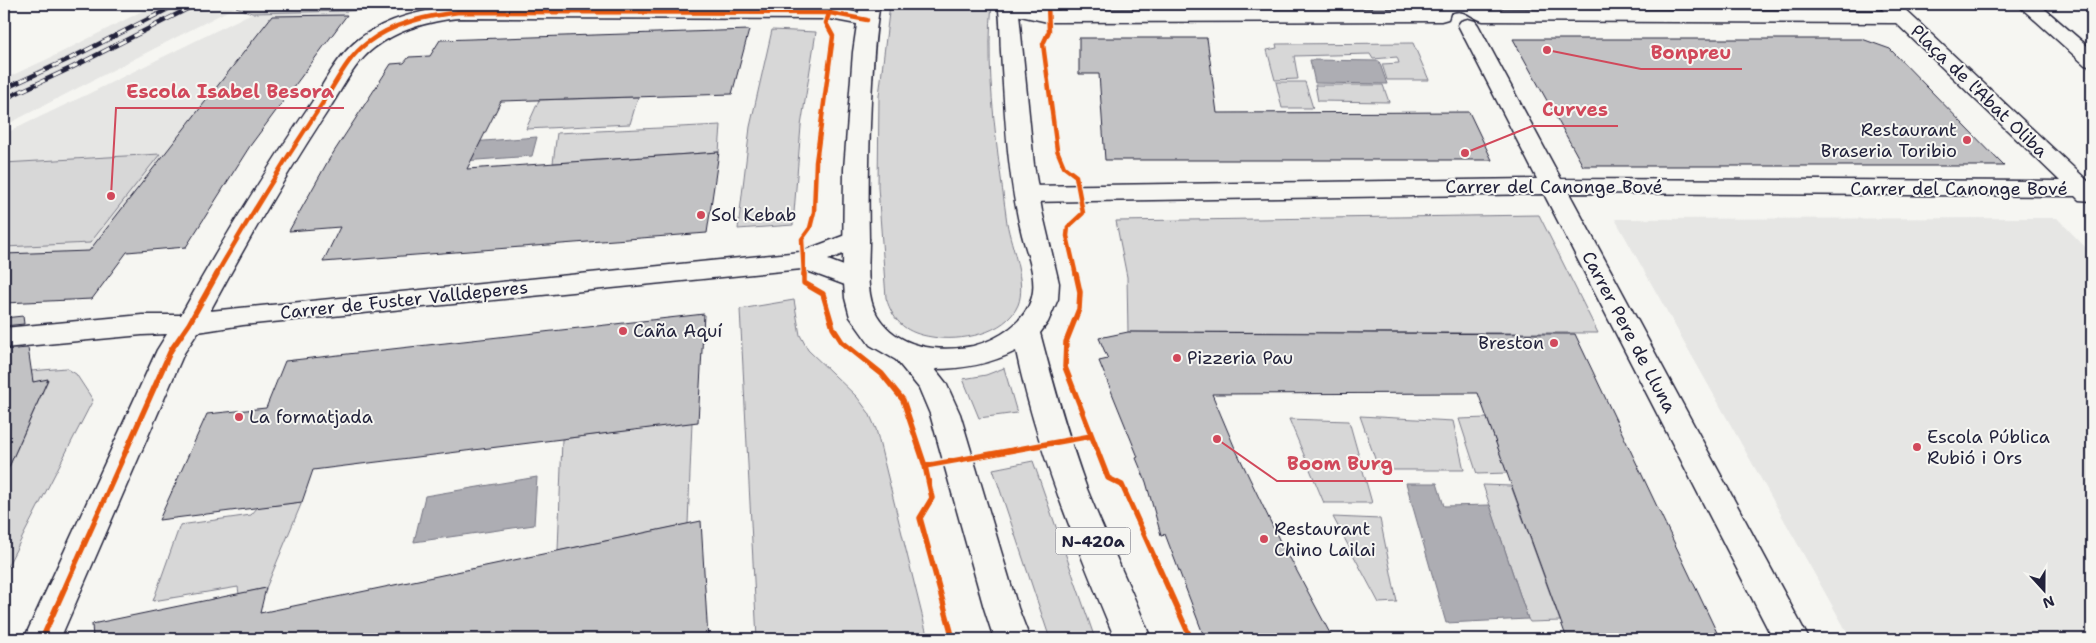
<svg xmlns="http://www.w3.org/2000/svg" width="2096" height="643" font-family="'Shantell Sans',sans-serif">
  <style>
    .built { fill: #e6e6e4 }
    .green { fill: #d7d7d7; stroke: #7c7c89 }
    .water { fill: #adadb3; stroke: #757583 }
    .building { fill: #c2c2c4; stroke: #22223b }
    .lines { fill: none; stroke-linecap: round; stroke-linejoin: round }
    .minor-casing { stroke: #22223b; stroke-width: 3 }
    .primary-casing { stroke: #22223b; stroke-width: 3 }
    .minor { fill: #f6f6f2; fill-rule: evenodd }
    .primary { fill: #f6f6f2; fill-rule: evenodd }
    .rail-casing { stroke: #22223b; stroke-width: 4.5 }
    .rail { stroke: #f6f6f2; stroke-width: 3; stroke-dasharray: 9; stroke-linecap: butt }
    .cycleway-far1-casing { stroke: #f6f6f2; stroke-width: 7 }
    .cycleway-casing { stroke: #f6f6f2; stroke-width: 9 }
    .cycleway-far1 { stroke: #e8590c; stroke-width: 4.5 }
    .cycleway { stroke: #e8590c; stroke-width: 5.5 }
    .poi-dot { fill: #d1495b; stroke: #f6f6f2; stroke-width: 2 }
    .labels { text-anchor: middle; stroke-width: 4; stroke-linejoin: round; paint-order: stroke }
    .shield { fill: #f6f6f2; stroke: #626272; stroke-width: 1 }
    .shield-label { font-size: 16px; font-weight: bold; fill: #22223b }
    .street-label { font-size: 18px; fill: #22223b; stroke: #f6f6f2 }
    .poi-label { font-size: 18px; fill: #22223b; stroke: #f6f6f2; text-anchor: start }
    .leader { fill: none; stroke: #d1495b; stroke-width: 2 }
    .callout-dot { fill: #d1495b; stroke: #f6f6f2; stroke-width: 2 }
    .callout-label { font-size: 19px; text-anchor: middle; font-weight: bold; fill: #d1495b; stroke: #f6f6f2; stroke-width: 4; stroke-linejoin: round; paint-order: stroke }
  </style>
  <rect width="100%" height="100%" fill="#f6f6f2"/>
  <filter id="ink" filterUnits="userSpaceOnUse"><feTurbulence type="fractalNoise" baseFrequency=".02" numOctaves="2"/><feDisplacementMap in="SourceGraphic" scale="10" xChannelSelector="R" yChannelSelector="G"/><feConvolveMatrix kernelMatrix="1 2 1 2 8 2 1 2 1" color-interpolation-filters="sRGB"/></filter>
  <g filter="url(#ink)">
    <!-- built -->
    <path class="built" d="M156,4h85l-237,122v-47l48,-22z
      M348,11l-98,135 -64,101 -59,5 -35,47 -88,4v-169l82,-39 166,-82z
      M2057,218l35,36v385h-241l-236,-420z"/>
    <!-- green -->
    <path class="green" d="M241,4h164l-21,5 -36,2 -96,2 -16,-6z
      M890,4h102c-5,49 0,102 6,151 3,23 6,46 9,68 4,23 20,60 11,82 -12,29 -59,37 -86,32 -26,-4 -38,-14 -46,-39l-8,-111 1,-91z
      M772,30l44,2 -15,94 -8,99 -55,4 12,-102z
      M1413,43l16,37h-42l-5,-16 17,-1 -2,-6 -24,2 -3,-5 -76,2 4,23 -23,1 -8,-30 10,-2 -1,-4z
      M1276,82h29l8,26h-31z
      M1315,85h68l6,17 -71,-1z
      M638,97l-8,27 -104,5 13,-29z
      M721,125l-2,27 -166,11 4,-30z
      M160,154l-70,89 -86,4v-84z
      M1539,215l59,118 -470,-1 -1,-55 -11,-56z
      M794,300l6,35 8,15 49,47 12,16 7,16 52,210h-171l-17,-330z
      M66,368l10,6 17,26 -89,173v-95l44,-98 -15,2 -2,-11z
      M1004,368l13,45 -38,5 -16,-39 23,-4z
      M1360,416l93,5 11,49h-85z
      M1487,418l20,55 -30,1 -18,-55z
      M1289,419l60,2 23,82h-48z
      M692,422l-4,102 -130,27 4,-112z
      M1033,461l60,172 3,6h-46l-57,-170z
      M1483,485l28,1 49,135 -30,1 -2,-3z
      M302,502l-36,86 -27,6 -1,-7 -85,14 27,-76 71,-10 7,-8z
      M1333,517l47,2 17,83 -18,1z"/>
    <!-- water -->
    <path class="water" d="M1310,60l69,1 8,23 -72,-1z
      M537,137l-5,19 -82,6 8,-19z
      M537,477l-3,48 -120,17 11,-46z
      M1406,483h31l7,23 46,-1 38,114 -82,4z"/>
    <!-- building -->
    <path class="building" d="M347,15l-97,131 -64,101 -59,5 -35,47 -88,4v-49l85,-3 183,-235z
      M749,30l-17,64 -231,7 -34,68 252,-17 -12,81 -384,29 17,-35 -51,4 39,-70 63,-97 13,-1 5,-6 21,-1 10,-16z
      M1079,38h128l10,75 252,-1 23,48h-387l-6,-86h-20z
      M1513,39h349l28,10 114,117h-421z
      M704,314l-6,108 -385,48 -11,32 -143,18 48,-106 59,-6 19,-47z
      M23,316l1,8 -20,2v-8z
      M1128,332l447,2 145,305h-153l-89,-246 -266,1 22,52 54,112h2l43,81h-128l-40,-105 -4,1 -15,-53 -10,-24 2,-1 -39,-96 9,-2 -9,-21z
      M28,348l5,34 15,-3 -44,99v-128z
      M701,521l7,118h-615l-1,-15 174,-36 -6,25z"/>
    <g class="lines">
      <!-- minor casing -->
      <g class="minor-casing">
        <path id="minor" d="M1002,4h15l31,6 383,-1 6,-5h43l8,5 396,2 -6,-7h21l192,180 1,17 -13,-1 -4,-4 -506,-3 240,446h-36l-229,-445 -517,8 -9,-3 -3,-5 3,-5 9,-3 510,-7 -79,-154 3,-4 7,-2 7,2 3,4 83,154 499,2 -164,-158 -413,-2c-12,-3 -19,-15 -33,-8l-2,6 -7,2 -393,1 -46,-10 -3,-4z
          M2017,4h22l53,46v17l-7,-2z
          M459,6l371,1 44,9 3,4 -3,4 -7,2 -37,-7 -371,-1c-30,3 -60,11 -85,30 -20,15 -31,40 -45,61 -43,65 -82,133 -119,202l590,-59 56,-21 9,2 4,6 -4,6 -37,15 37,14 4,6 -4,6 -9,3 -54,-20 -559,56 -45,7 -14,21 -124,286h-36l133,-289 10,-16 -25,1 -138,13v-20l138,-13h39c40,-73 84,-144 131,-213 14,-22 26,-47 47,-63 29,-22 65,-29 100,-33z"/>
      </g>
      <!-- primary casing -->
      <g class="primary-casing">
        <path id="primary" d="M860,4h20c-6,32 -7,64 -9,96 -2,46 -3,93 -2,140 0,23 -4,54 8,75 20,33 61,38 96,31 25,-6 52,-23 59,-49 5,-20 -5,-43 -10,-62 -15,-60 -17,-122 -21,-183 -1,-16 0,-32 -3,-48h20l16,161 8,46 17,72 -1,16 -10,23 -8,11c14,53 28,104 47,156 20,51 45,100 64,150h-36c-39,-94 -78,-188 -99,-288 -26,13 -52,18 -81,18l11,14 14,31 58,194 12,31h-36l-10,-31 -54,-194 -11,-26 -23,-28 -26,-15 -20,-28 -5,-19 -2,-30 1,-99 9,-117z"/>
      </g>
      <!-- minor -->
      <use href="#minor" class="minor"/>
      <!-- primary -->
      <use href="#primary" class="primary"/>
      <!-- rail casing -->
      <g class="rail-casing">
        <path id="rail" d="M4,89l65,-30 109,-55
          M4,99l69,-32 124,-63"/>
      </g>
      <!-- rail -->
      <use href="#rail" class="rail"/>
      <!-- cycleway-far1 casing -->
      <g class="cycleway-far1-casing">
        <path id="cycleway-far1" d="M1048,4l1,27 -6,13 14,106 7,17 12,9 7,37 -15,14 -1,9 9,39
          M216,275c34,-59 70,-117 108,-174 13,-20 23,-43 43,-58 26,-20 59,-27 92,-31l371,1 37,7
          M804,275l-2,-36 8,-11 4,-16 2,-50 17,-126 -7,-13 6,-19"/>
      </g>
      <!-- cycleway casing -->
      <g class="cycleway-casing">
        <path id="cycleway" d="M804,274v9l19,11 10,34 9,14 40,32 21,26 22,66 7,32 -12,20 33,121
          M1076,274l4,18 -1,17 -13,33 -1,25 43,111 14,7 69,154
          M925,466l166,-30
          M42,639l129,-289 18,-26 28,-50"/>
      </g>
      <!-- cycleway-far1 -->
      <use href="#cycleway-far1" class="cycleway-far1"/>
      <!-- cycleway -->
      <use href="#cycleway" class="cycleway"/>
    </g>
  </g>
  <!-- markers -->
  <g class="poi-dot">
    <circle cx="1967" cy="140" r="5"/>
    <circle cx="701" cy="215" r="5"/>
    <circle cx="623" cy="331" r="5"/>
    <circle cx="1554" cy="343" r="5"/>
    <circle cx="1177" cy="358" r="5"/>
    <circle cx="239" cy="417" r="5"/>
    <circle cx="1917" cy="447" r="5"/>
    <circle cx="1264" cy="539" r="5"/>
  </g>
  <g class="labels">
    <!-- shield labels -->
    <rect class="shield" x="1055.5" y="527.5" width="75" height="27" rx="4"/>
    <g class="shield-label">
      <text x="1093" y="547">N-420a</text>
    </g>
    <!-- street labels -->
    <g class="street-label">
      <text transform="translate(1979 91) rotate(44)" y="6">Plaça de l'Abat Oliba</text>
      <text x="1554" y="193">Carrer del Canonge Bové</text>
      <text x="1959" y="195">Carrer del Canonge Bové</text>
      <text transform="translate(404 300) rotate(-6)" y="6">Carrer de Fuster Valldeperes</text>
      <text transform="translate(1629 332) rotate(62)" y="6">Carrer Pere de Lluna</text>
    </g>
    <!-- poi labels -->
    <g class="poi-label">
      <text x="1957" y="136" text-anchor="end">Restaurant<tspan x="1957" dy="21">Braseria Toribio</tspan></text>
      <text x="711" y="221">Sol Kebab</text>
      <text x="633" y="337">Caña Aquí</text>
      <text x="1544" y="349" text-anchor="end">Breston</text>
      <text x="1187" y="364">Pizzeria Pau</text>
      <text x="249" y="423">La formatjada</text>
      <text x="1927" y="443">Escola Pública<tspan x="1927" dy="21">Rubió i Ors</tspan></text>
      <text x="1274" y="535">Restaurant<tspan x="1274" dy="21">Chino Lailai</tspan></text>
    </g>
  </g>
  <!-- callouts -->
  <path class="leader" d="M1547 50L1641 69H1742M111 196L116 108H344M1465 153L1532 126H1618M1217 439L1277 481H1403"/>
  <g class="callout-dot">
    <circle cx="1547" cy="50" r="5"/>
    <circle cx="111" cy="196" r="5"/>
    <circle cx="1465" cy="153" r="5"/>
    <circle cx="1217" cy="439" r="5"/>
  </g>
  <g class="callout-label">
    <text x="1691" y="59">Bonpreu</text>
    <text x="230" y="98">Escola Isabel Besora</text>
    <text x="1575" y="116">Curves</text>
    <text x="1340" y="470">Boom Burg</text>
  </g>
  <!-- margin -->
  <rect width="2096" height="643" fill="none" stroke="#f6f6f2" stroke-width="20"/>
  <rect x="10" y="10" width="2076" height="623" fill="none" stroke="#22223b" stroke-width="2" filter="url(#ink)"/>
  <!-- north arrow -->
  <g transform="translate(2044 590) rotate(159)" stroke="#f6f6f2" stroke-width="4" paint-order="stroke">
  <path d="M0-4L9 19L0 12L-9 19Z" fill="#22223b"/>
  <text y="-8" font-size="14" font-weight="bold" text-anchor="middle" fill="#22223b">N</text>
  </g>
</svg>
